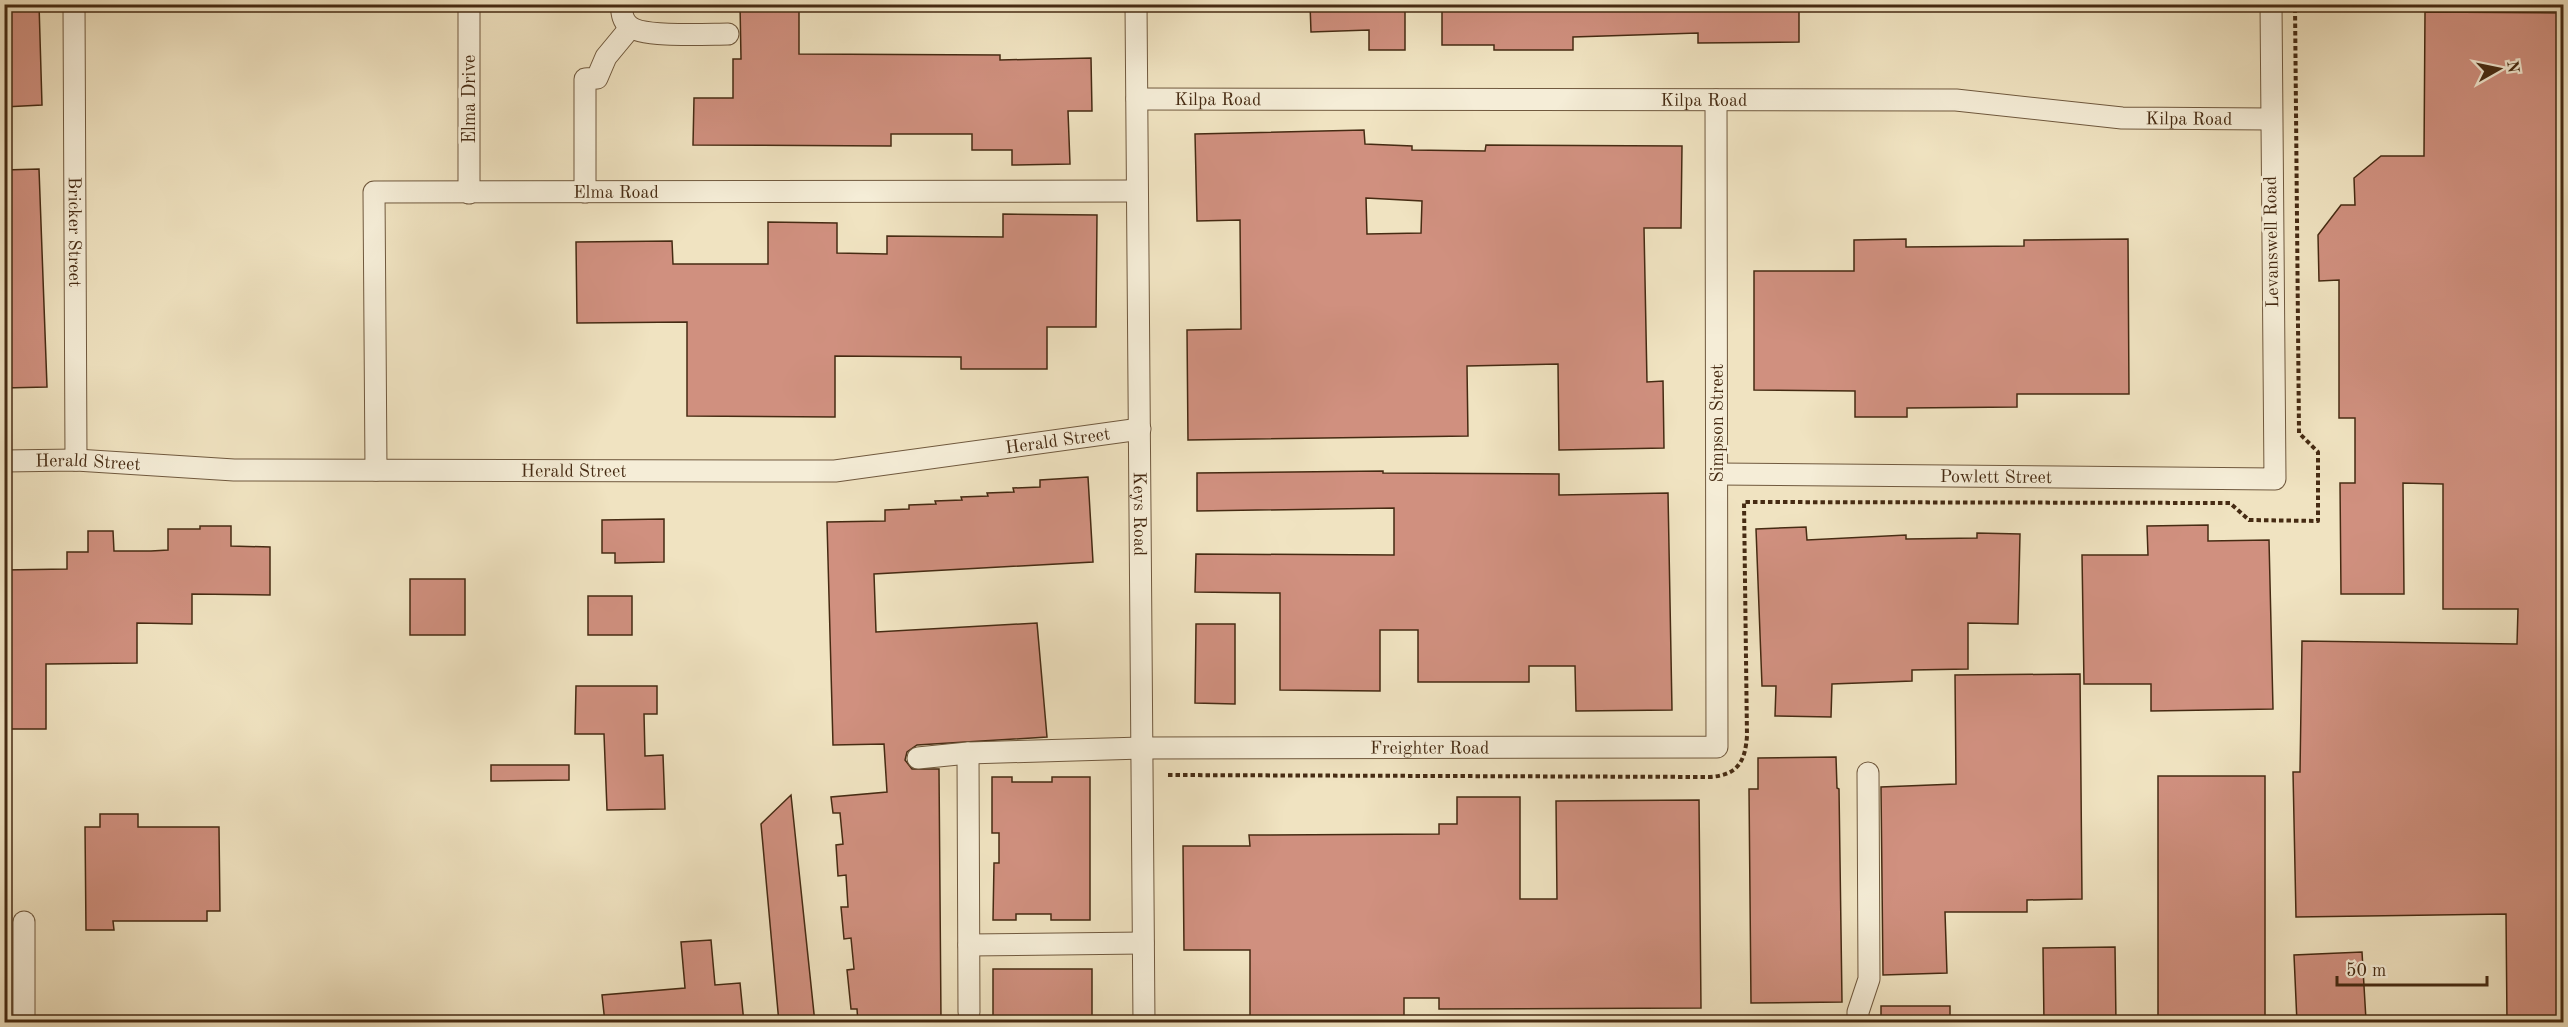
<svg xmlns="http://www.w3.org/2000/svg" width="2568" height="1027" font-family="'Old Standard TT',serif">
  <style>
    .building { fill: #d0907f; stroke: #462b13; stroke-width: 1.5; fill-rule: evenodd }
    .lines { fill: none; stroke-linecap: round; stroke-linejoin: round }
    .minor-casing { stroke: #70593e; stroke-width: 23 }
    .path { stroke: #462b13; stroke-width: 4; stroke-dasharray: 4.5 3; stroke-linecap: butt }
    .minor { stroke: #f5edd7; stroke-width: 21 }
    .labels { text-anchor: middle; stroke-width: 5; stroke-linejoin: round; paint-order: stroke }
    .street-label { font-size: 18px; fill: #462b13; stroke: #f5edd7 }
  </style>
  <rect width="100%" height="100%" fill="#f0e3c1"/>
  <filter id="stains"><feTurbulence type="fractalNoise" baseFrequency=".00333" numOctaves="4"/><feColorMatrix values="0 0 0 0 .2 0 0 0 0 .09 0 0 0 0 .02 0 0 0 .5 -.17"/></filter>
  <radialGradient id="worn" r=".72"><stop offset=".6" stop-color="#630" stop-opacity="0"/><stop offset="1" stop-color="#630" stop-opacity=".3"/></radialGradient>
  <!-- building -->
  <path class="building" d="M4,4h35l3,101 -38,2z
    M740,4h59v50l201,1v5l91,-2 1,53h-24l2,53 -58,1v-15h-40v-16h-81v12l-198,-1 1,-47h39v-39h8z
    M1310,4h95v46h-36v-20l-58,2z
    M1442,4h357v38l-101,1v-10l-125,4v13h-79v-5h-52z
    M2425,12l138,1 1,1010h-57l-1,-109 -210,3 -3,-145h7l2,-131 215,3 1,-35h-75v-125l-40,-1 1,111h-63l-1,-111h15v-65h-16v-138l-20,1 -1,-46 23,-30h14l-1,-27 27,-22h43z
    M1364,130l1,14 47,2v4l73,1 1,-6 196,1 -1,82h-37l3,154 16,-1 1,67 -105,2 -1,-86 -91,2 1,70 -280,4 -1,-110 54,-1 -1,-109 -43,1 -2,-87zM1366,198l56,3 -1,32 -54,1z
    M39,169l8,218 -43,1v-218z
    M1003,214l94,1 -1,112h-49v42h-86v-12l-126,-1v61l-148,-1v-94l-110,1 -1,-81 96,-1 1,23h95v-42l69,1v30l50,1v-18l116,1z
    M1906,239v8l118,-1v-6l104,-1 1,155h-112v13l-110,1v9h-52v-26l-101,-1v-119h100v-31z
    M1383,471v2l176,1v21l109,-2 4,217 -96,1 -1,-45h-46v16h-111v-52h-38v61l-100,-1v-97l-85,-1 1,-38 198,1v-47l-197,3v-38z
    M1088,477l5,85 -219,12 2,58 161,-9 10,114 -130,8 -10,7 -2,8 7,9h27l2,250 -83,4 -1,-14h-6l-4,-39 7,-1 -3,-31 -7,1 -3,-32h7l-2,-32 -8,1 -2,-31 7,-1 -3,-31h-7l-2,-16 56,-5 -3,-48 -51,1 -6,-223 58,-1v-11l24,-1v-4l27,-1 -1,-3 27,-1 -1,-3 27,-1 -1,-3 27,-1 -1,-4 27,-1v-7z
    M664,519v43l-49,1v-10h-13v-33z
    M2208,525v16l61,-1 4,169 -122,2v-27h-67l-2,-129h66l-1,-29z
    M200,526h31v20l39,1v48l-78,-1v30l-55,-1v40l-91,1v65h-42v-159l63,-1v-17h21v-21h25l1,20h37l17,-1v-21h32z
    M1806,527l1,13 99,-5v4l71,-1v-5l43,1 -2,90 -50,-1v46l-56,1v11l-80,3 -1,33 -56,-1 1,-30h-14l-6,-157z
    M410,579h55v56h-55z
    M588,596h44v39h-44z
    M1196,624h39v80l-40,-1z
    M2080,674l2,225 -55,1v12h-82l2,61 -64,2 -2,-188 75,-3 -1,-109z
    M576,686h81v28h-13l1,42 18,-1 2,54 -58,1 -3,-76h-29z
    M1836,757l1,31 2,1 3,213 -91,1 -2,-214h9v-31z
    M491,765h78v15l-78,1z
    M2158,776h107v247h-107z
    M992,777h20v5h40v-5h38v143h-39v-6h-35v6h-23l1,-57h5v-30h-7z
    M791,795l24,228h-36l-18,-199z
    M1457,797h63v102h37l-1,-98 143,-1 2,208 -262,1v-11h-35v25h-154v-73h-66l-1,-104h67l-1,-11 190,-1v-10h18z
    M100,814h38v13h81l1,84h-13v10h-94l1,9h-28l-1,-103h15z
    M711,940l4,45 25,-2 4,40h-139l-3,-28 83,-7 -4,-46z
    M2115,947l1,76h-72l-1,-75z
    M2362,952l4,68 -69,3 -3,-68z
    M993,969h99v49h-49v5h-50z
    M1881,1006h69v17h-69z"/>
  <g class="lines">
    <!-- minor casing -->
    <g class="minor-casing">
      <g id="minor">
        <path id="s1" d="M74,4l2,456"/>
        <path d="M469,4v189"/>
        <path d="M621,4c1,9 1,16 8,22 13,12 79,8 99,8"/>
        <path id="s2" d="M1136,4l8,1018"/>
        <path id="s3" d="M1137,99l819,1 166,18 148,1"/>
        <path d="M585,192v-113l12,-1 9,-21 24,-29"/>
        <path id="s4" d="M4,461l72,-1 158,10 601,1 305,-42"/>
        <path id="s5" d="M376,470l-2,-278 762,-1"/>
        <path id="s6" d="M1717,474l558,5 -4,-475"/>
        <path d="M968,753l1,259"/>
        <path id="s7" d="M918,758l50,-5 174,-5 575,-1 -1,-647"/>
        <path d="M24,922v100"/>
        <path d="M969,945l174,-2"/>
        <path d="M1858,1022v-10l11,-33 -1,-206"/>
      </g>
    </g>
    <!-- path -->
    <path class="path" d="M1168,775l542,2c27,-2 35,-14 37,-41l-3,-234 486,1 19,17 69,1v-69l-19,-19 -4,-429"/>
    <!-- minor -->
    <use href="#minor" class="minor"/>
  </g>
  <g class="labels">
    <!-- street labels -->
    <g class="street-label">
      <text transform="translate(469 99) rotate(-90)" y="6">Elma Drive</text>
      <text dy="6" stroke="none"><textPath href="#s3" startOffset="81">Kilpa Road</textPath></text>
      <text dy="6" stroke="none"><textPath href="#s3" startOffset="567">Kilpa Road</textPath></text>
      <text dy="6" stroke="none"><textPath href="#s3" startOffset="1053">Kilpa Road</textPath></text>
      <text dy="6" stroke="none"><textPath href="#s5" startOffset="520">Elma Road</textPath></text>
      <text dy="6" stroke="none"><textPath href="#s1" startOffset="228">Bricker Street</textPath></text>
      <text transform="translate(2271 242) rotate(-91)" y="6">Levanswell Road</text>
      <text transform="translate(1717 423) rotate(-90)" y="6">Simpson Street</text>
      <text dy="6" stroke="none"><textPath href="#s4" startOffset="1056">Herald Street</textPath></text>
      <text dy="6" stroke="none"><textPath href="#s4" startOffset="84">Herald Street</textPath></text>
      <text dy="6" stroke="none"><textPath href="#s4" startOffset="570">Herald Street</textPath></text>
      <text dy="6" stroke="none"><textPath href="#s6" startOffset="279">Powlett Street</textPath></text>
      <text dy="6" stroke="none"><textPath href="#s2" startOffset="510">Keys Road</textPath></text>
      <text dy="6" stroke="none"><textPath href="#s7" startOffset="512">Freighter Road</textPath></text>
    </g>
  </g>
  <!-- margin -->
  <rect width="2568" height="1027" fill="none" stroke="#f0e3c1" stroke-width="24"/>
  <rect x="6" y="6" width="2556" height="1015" fill="none" stroke="#462b13" stroke-width="3"/>
  <rect x="12" y="12" width="2544" height="1003" fill="none" stroke="#462b13" stroke-width="1.5"/>
  <!-- north arrow -->
  <g transform="translate(2499 69) rotate(81)" stroke="#f5edd7" stroke-width="4.5" paint-order="stroke">
  <path d="M0-4.5L10 22L0 15L-10 22Z" fill="#462b13"/>
  <text y="-9" font-size="16" font-weight="bold" text-anchor="middle" fill="#462b13">N</text>
  </g>
  <!-- scale -->
  <path d="M2337 976v9h150v-9" fill="none" stroke="#462b13" stroke-width="3"/>
  <text x="2346" y="976" font-size="18" fill="#462b13" stroke="#f5edd7" stroke-width="4.5" paint-order="stroke">50 m</text>
  <rect width="100%" height="100%" filter="url(#stains)"/>
  <rect width="100%" height="100%" fill="url(#worn)"/>
</svg>
